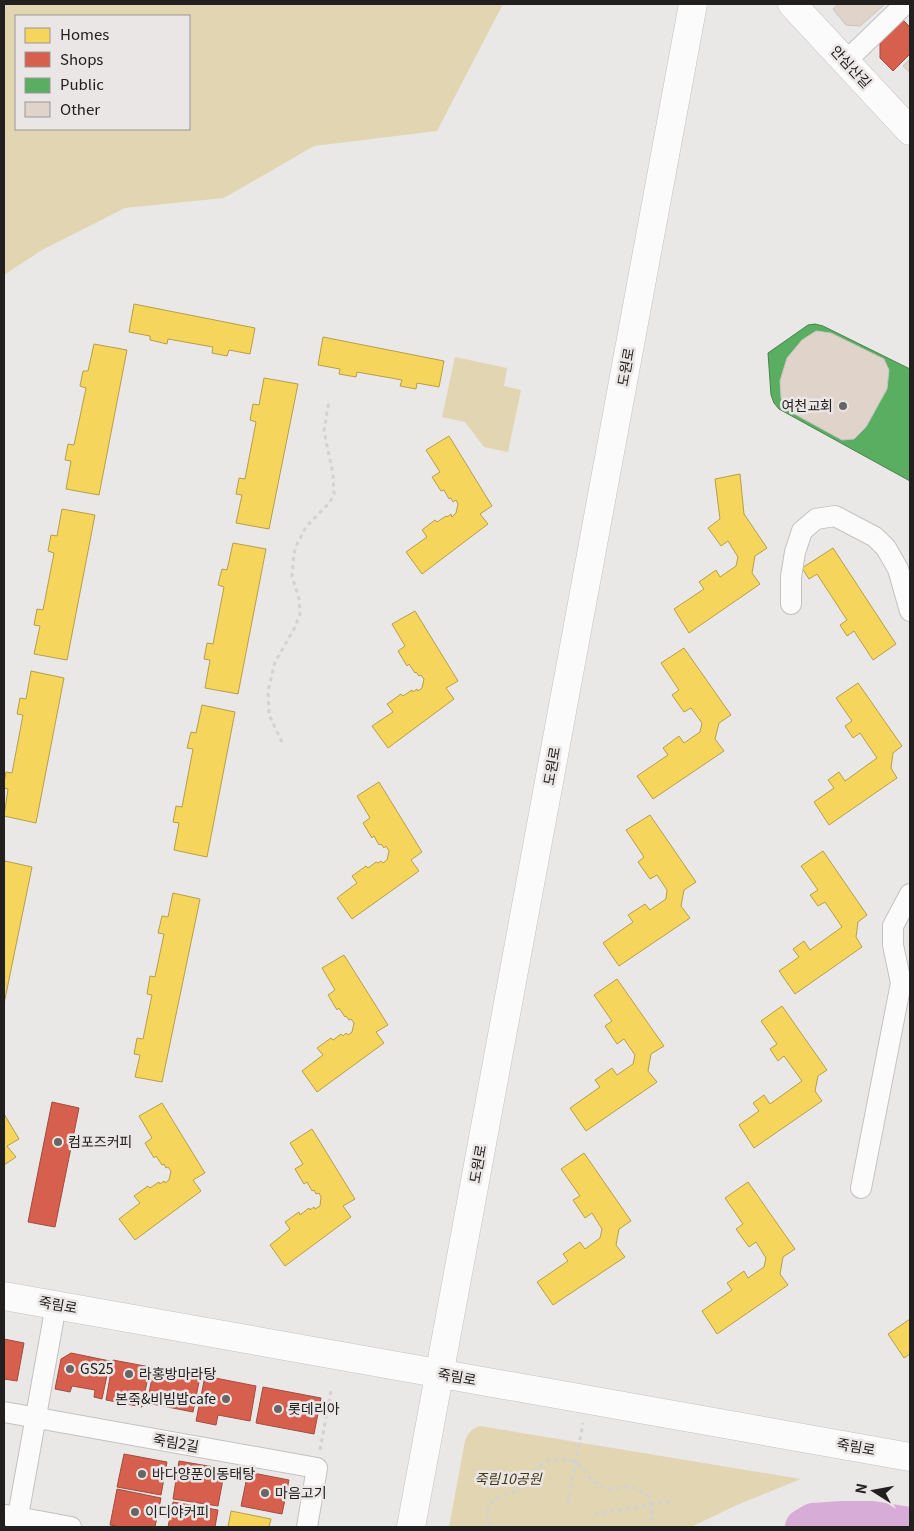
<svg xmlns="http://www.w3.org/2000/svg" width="914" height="1531" font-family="Georgia,'Noto Sans KR',serif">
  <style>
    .green { fill: #e2d5b2; fill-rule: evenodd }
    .homes { fill: #f6d55c; stroke: #b69f4a }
    .shops { fill: #d6604d; stroke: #a04d3f }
    .public { fill: #5aae61; stroke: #49834d }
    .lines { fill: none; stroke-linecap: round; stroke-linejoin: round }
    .river { stroke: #d7acd6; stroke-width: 36 }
    .building { fill: #e0d3ca; stroke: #c6c4c4 }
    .street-casing { stroke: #c4c1c1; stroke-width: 22 }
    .secondary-casing { stroke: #c4c1c1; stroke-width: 29 }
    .path { stroke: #d2d2d2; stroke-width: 3; stroke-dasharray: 4 4; stroke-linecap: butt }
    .street { stroke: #fcfbfb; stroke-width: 20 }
    .secondary { stroke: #fcfbfb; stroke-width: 28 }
    .poi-dot { fill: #676665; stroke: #ebe6e6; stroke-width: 2 }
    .labels { text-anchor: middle; stroke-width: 5; stroke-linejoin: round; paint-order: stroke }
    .street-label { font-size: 14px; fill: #21201f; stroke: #ebe6e6 }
    .poi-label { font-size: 14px; fill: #21201f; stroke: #ebe6e6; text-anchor: start }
    .park-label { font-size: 14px; font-style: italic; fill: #423611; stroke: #ebe6e6 }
  </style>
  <rect width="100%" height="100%" fill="#eae7e7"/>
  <!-- green -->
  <path class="green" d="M4,4h499l-66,127 -123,15 -90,52 -99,10 -83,42 -38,25zM16,16h173v113h-173z
    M455,357l52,11 -3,18 17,4 -13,62 -24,-5 -19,-25 -23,-5z
    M480,1426l6,1 315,52 -64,26 -46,22h-242l16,-86c3,-8 6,-12 15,-15z"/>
  <!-- homes -->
  <path class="homes" d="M134,304l121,24 -5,26 -21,-4 -2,6 -15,-3 1,-6 -45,-8 -1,5 -17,-4v-4l-21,-4z
    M323,337l121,24 -5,26 -22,-4 -1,6 -16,-3 2,-6 -45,-8 -1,5 -17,-3 1,-5 -22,-4z
    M94,344l33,6 -28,145 -33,-6 5,-28 -6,-1 3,-16 6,1 12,-57 -6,-2 3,-15h5z
    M264,378l34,6 -29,145 -33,-6 6,-28 -6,-1 3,-16 6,1 11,-57 -6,-2 3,-16 6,1z
    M449,436l43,70 -12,8 8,10 -66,50 -16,-22 21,-15 -5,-7 13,-10 2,2 9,-6 1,1 4,-3 1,3 4,-4 2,-9 -2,-4 -3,2 -2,-4 -2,1 -5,-9 -3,1 -9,-14 8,-5 -14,-22z
    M740,474l4,40 23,34 -12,8 -3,17 8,11 -71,49 -15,-24 30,-20 -5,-7 17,-12 4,7 16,-11 2,-9 -10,-16 -7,5 -13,-18 12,-9 -5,-40z
    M62,509l33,6 -28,145 -33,-6 6,-28 -6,-1 3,-16 6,1 11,-57 -6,-2 3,-16 6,1z
    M233,543l33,6 -28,145 -33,-6 5,-28 -6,-1 3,-16 6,1 11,-57 -6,-2 4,-16 5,1z
    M833,548l63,96 -23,16 -19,-29 -7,5 -7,-11 7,-5 -30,-46 -8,5 -7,-11z
    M415,611l43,70 -12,7 8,11 -66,49 -16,-22 21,-14 -6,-8 14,-10 2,2 9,-6 1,2 4,-3 1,2 4,-3 2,-9 -3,-4 -2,1 -3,-4 -1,1 -6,-9 -2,2 -9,-15 7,-5 -13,-22z
    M684,648l47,67 -12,8 -4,16 9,12 -71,48 -16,-23 31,-21 -5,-7 16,-12 5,7 16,-11 2,-9 -11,-15 -7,4 -12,-17 7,-5 -18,-27z
    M31,671l33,7 -28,145 -32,-7 4,-27 -4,-1v-6l2,-10 6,1 11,-58 -6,-1 3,-16 6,1z
    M858,683l44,63 -9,7 -2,15 6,10 -68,47 -15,-23 20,-14 -6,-8 11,-8 6,9 32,-23 -17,-25 -7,5 -8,-12 7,-5 -16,-23z
    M202,705l33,7 -28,145 -33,-7 5,-27 -6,-1 3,-16 6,1 11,-58 -6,-1 4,-16 5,1z
    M379,782l43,70 -11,8 8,11 -67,48 -15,-21 20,-15 -5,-7 14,-10 2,2 8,-6 2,1 3,-2 2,2 4,-3 2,-9 -3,-5 -2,2 -3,-4 -2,1 -5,-9 -2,2 -9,-15 7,-5 -13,-22z
    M650,815l46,67 -12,8 -3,16 9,12 -71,48 -16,-23 30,-21 -5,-7 17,-11 5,6 16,-11 1,-9 -10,-15 -7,4 -12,-17 6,-5 -18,-27z
    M823,851l44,64 -9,7 -2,15 6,10 -67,47 -16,-23 20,-14 -6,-8 11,-8 6,9 32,-23 -17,-25 -7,4 -8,-11 8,-5 -17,-24z
    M5,861l27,6 -28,137v-138z
    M173,893l27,6 -38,183 -27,-5 5,-22 -6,-1 3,-16 6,1 9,-44 -5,-1 3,-18 5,1 9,-43 -6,-1 4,-17 6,1z
    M344,955l44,70 -12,7 8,11 -67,49 -15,-21 21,-16 -6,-7 14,-10 2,2 8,-6 2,2 3,-3 2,2 4,-3 2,-9 -3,-4 -2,1 -3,-4 -1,1 -6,-9 -2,2 -9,-15 7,-5 -13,-22z
    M617,979l47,67 -13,8 -3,17 9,11 -71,49 -16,-23 30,-21 -5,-7 17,-12 5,7 16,-11 2,-9 -11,-16 -7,5 -12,-18 7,-5 -18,-26z
    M782,1006l45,64 -9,6 -3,15 7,10 -68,47 -15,-23 20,-14 -6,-8 11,-8 6,9 32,-23 -18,-25 -6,5 -8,-12 7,-5 -16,-23z
    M162,1103l43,70 -12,7 8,11 -66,49 -16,-21 21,-16 -6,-7 14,-10 2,2 9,-6 1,2 4,-3 1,2 4,-3 2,-9 -3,-4 -2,1 -2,-4 -2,1 -6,-9 -2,2 -9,-15 7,-5 -13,-22z
    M4,1114l15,25 -12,7 9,11 -12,8z
    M312,1129l43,70 -12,7 8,11 -66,49 -15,-21 20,-16 -5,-7 14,-10 1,3 9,-7 1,2 4,-3 1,2 5,-3 1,-9 -2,-4 -3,1 -2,-4 -2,1 -5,-9 -3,2 -9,-15 8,-5 -13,-21z
    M584,1153l47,68 -12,8 -3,16 9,12 -72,48 -16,-23 31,-21 -5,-7 17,-12 5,7 15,-11 2,-9 -10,-16 -7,5 -12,-18 7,-4 -19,-27z
    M748,1182l47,67 -12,8 -3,17 8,11 -71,49 -15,-23 30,-21 -5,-7 17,-12 4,7 16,-11 2,-9 -10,-16 -7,5 -13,-18 7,-5 -18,-26z
    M910,1319v35l-6,4 -16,-24z
    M231,1511l40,8 -2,8h-41z"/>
  <!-- shops -->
  <path class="shops" d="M903,20l7,7v27l-17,17 -13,-13v-16z
    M52,1102l27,6 -24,119 -27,-5z
    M4,1339l20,4 -7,38 -13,-2z
    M71,1353l39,8 -8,38 -8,-2 1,-7 -23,-4 -2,6 -15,-3 6,-30z
    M113,1360l37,7 -8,40 -36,-7z
    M154,1368l46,9 -7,35 -46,-9z
    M205,1376l51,10 -6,35 -32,-6 -2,10 -20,-4z
    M263,1387l58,11 -7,36 -58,-11z
    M124,1454l43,8 -6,33 -44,-8z
    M179,1461l35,6 4,6 6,1 -6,32 -45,-7z
    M248,1472l41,8 -7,34 -41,-8z
    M117,1489l44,9 -6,29h-35l-10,-2z
    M173,1502l45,8 -3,17h-47z"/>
  <!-- public -->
  <path class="public" d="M815,324l8,2 87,43v112l-131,-72 -5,-6 -3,-8 -3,-42 40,-28z"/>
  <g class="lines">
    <!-- river -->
    <path class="river" d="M803,1527l10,-6 29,-2h30l38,6"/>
  </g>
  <!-- building -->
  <path class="building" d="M839,4h46l-25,22 -14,-1 -13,-16z
    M910,59v14l-7,-7z
    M816,331l15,2 53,26 5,11 -2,19 -21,38 -12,12 -12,1 -53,-29 -8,-13 -1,-17 7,-23 15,-18z"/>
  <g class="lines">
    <!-- street casing -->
    <g class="street-casing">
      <path id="street" d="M845,62l60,-58
        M791,604v-27l4,-25 7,-21 14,-12 19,-3 40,21 11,11 12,21 12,42
        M861,1188l40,-205 -8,-38v-19l17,-32
        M4,1412l313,56 -10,59
        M6,1515l65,12
        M16,1527l40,-222"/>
    </g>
    <!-- secondary casing -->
    <g class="secondary-casing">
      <path id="secondary" d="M792,4l118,127
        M4,1296l906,161
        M411,1527l282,-1523"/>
    </g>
    <!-- path -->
    <path class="path" d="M282,742l-13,-27 -1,-24 7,-29 19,-33 6,-15 -1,-15 -7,-23 2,-23 3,-9 9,-17 24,-25 4,-8 -1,-20 -9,-43 5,-31
      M320,1450l11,-59
      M568,1503l15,-80
      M595,1514l77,-13
      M489,1527c-2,-8 -3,-18 3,-25 6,-8 17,-6 24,-11 18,-12 18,-32 45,-32 26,1 22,19 39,27 11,6 21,-1 33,2 5,1 10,4 14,7 6,8 6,24 2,32"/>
    <!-- street -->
    <use href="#street" class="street"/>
    <!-- secondary -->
    <use href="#secondary" class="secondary"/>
  </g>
  <!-- markers -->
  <g class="poi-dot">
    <circle cx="843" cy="406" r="5"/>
    <circle cx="58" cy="1142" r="5"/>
    <circle cx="70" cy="1369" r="5"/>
    <circle cx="129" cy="1374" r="5"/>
    <circle cx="226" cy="1399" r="5"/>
    <circle cx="278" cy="1409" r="5"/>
    <circle cx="142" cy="1474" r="5"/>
    <circle cx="265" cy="1493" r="5"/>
    <circle cx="135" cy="1512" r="5"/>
  </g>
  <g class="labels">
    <!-- street labels -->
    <g class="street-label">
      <text transform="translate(851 67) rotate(47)" y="5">안심산길</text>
      <text transform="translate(626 367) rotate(-80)" y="5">도원로</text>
      <text transform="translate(552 766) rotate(-80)" y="5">도원로</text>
      <text transform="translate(478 1164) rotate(-80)" y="5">도원로</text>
      <text transform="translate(58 1305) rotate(10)" y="5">죽림로</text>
      <text transform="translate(457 1377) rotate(10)" y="5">죽림로</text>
      <text transform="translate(176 1443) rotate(10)" y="5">죽림2길</text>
      <text transform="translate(856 1447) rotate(10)" y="5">죽림로</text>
    </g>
    <!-- poi labels -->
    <g class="poi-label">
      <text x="833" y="411" text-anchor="end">여천교회</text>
      <text x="68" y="1147">컴포즈커피</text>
      <text x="80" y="1374">GS25</text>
      <text x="139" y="1379">라홍방마라탕</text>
      <text x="216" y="1404" text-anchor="end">본죽&amp;비빔밥cafe</text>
      <text x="288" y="1414">롯데리아</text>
      <text x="152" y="1479">바다양푼이동태탕</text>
      <text x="275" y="1498">마음고기</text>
      <text x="145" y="1517">이디야커피</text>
    </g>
    <!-- park labels -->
    <g class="park-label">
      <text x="508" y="1484">죽림10공원</text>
    </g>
  </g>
  <!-- border -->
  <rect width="914" height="1531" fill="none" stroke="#21201f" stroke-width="10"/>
  <!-- legend -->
  <rect x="15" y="15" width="175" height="115" fill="#ebe6e6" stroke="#9a9796"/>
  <rect x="25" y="28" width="25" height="15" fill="#f6d55c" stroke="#9a9796"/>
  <text x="60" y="40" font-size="15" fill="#21201f">Homes</text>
  <rect x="25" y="52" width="25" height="15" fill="#d6604d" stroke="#9a9796"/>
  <text x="60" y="65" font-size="15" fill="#21201f">Shops</text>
  <rect x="25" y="78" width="25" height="15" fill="#5aae61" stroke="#9a9796"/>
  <text x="60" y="90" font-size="15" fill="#21201f">Public</text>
  <rect x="25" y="102" width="25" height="15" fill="#e0d3ca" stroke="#9a9796"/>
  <text x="60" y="115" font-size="15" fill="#21201f">Other</text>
  <!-- north arrow -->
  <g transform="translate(874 1491) rotate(281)" stroke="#ebe6e6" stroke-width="4" paint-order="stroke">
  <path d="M0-4L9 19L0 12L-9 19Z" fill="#21201f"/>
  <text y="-8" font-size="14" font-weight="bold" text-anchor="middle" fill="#21201f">N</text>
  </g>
</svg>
